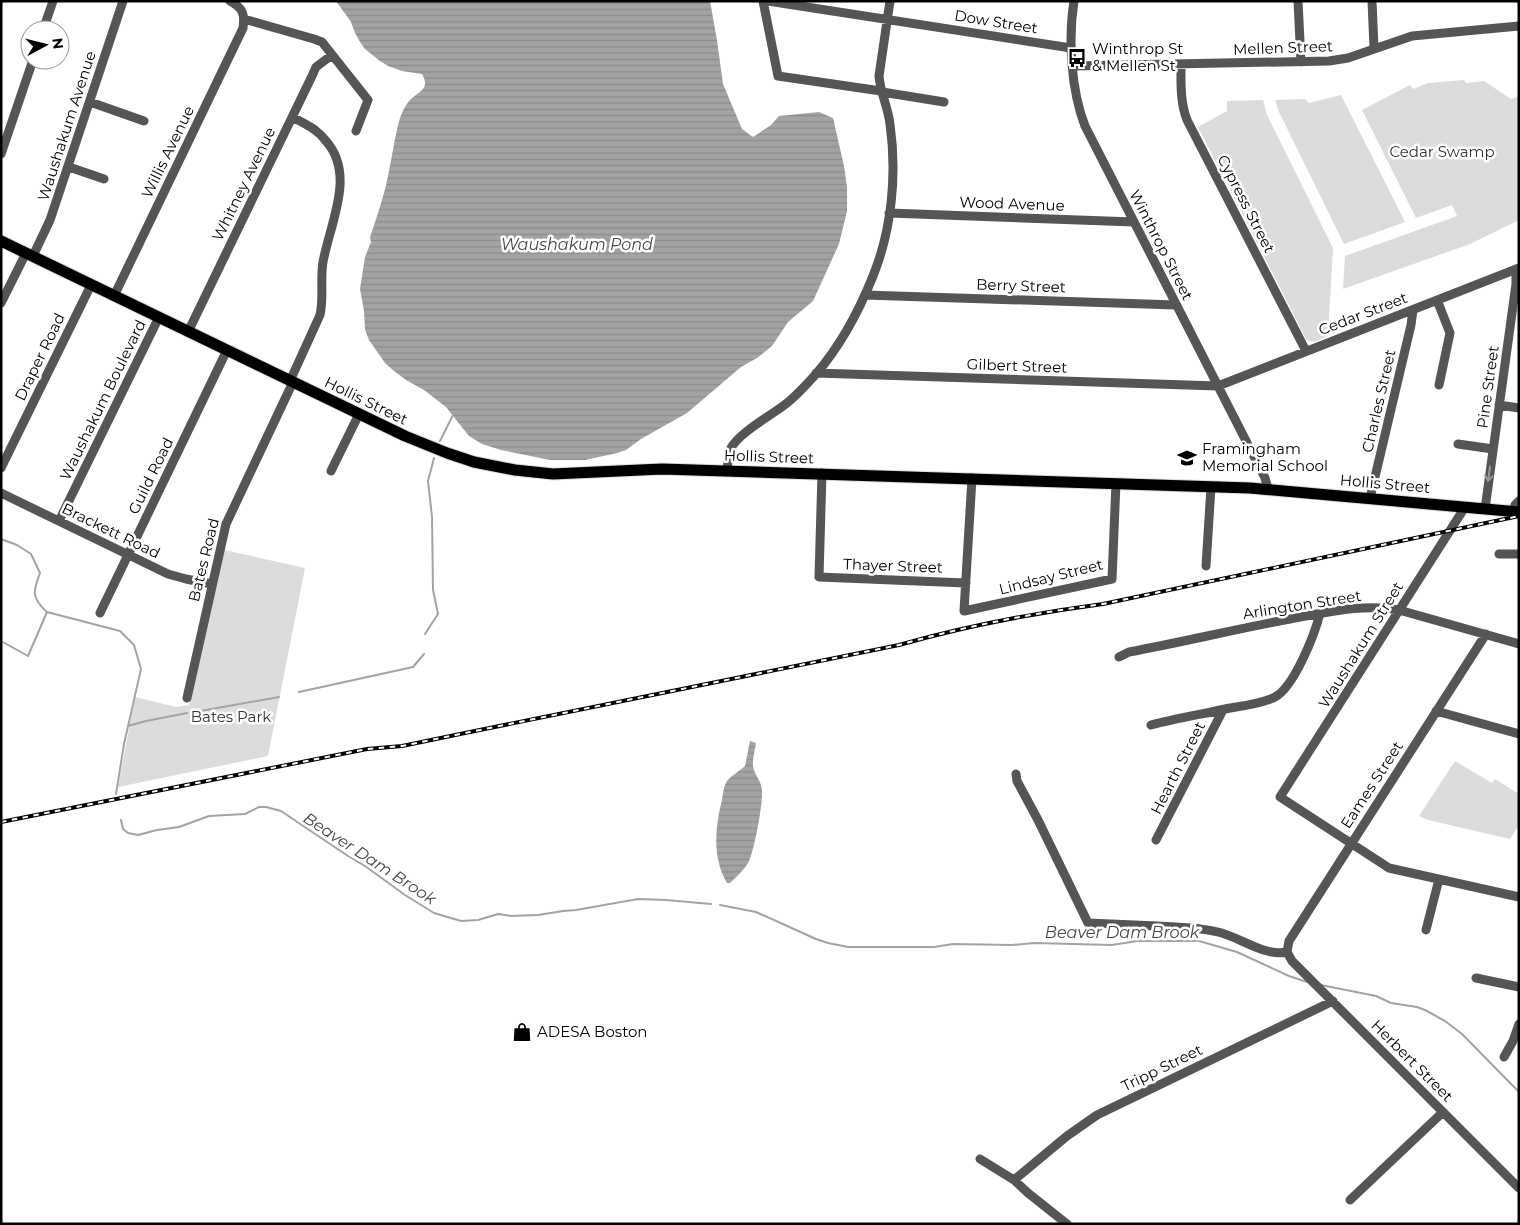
<svg xmlns="http://www.w3.org/2000/svg" width="1520" height="1225" font-family="Montserrat,sans-serif">
  <style>
    .green { fill: #dcdcdc }
    .water { fill: url(#water-rules) }
    .lines { fill: none; stroke-linecap: round; stroke-linejoin: round }
    .stream { stroke: #a3a3a3; stroke-width: 2 }
    .major-casing { stroke: #dbdbdb; stroke-width: 13 }
    .minor { stroke: #555; stroke-width: 9 }
    .major { stroke: #000; stroke-width: 11 }
    .rail-casing { stroke: #000; stroke-width: 4 }
    .rail { stroke: #fff; stroke-width: 2; stroke-dasharray: 5.5; stroke-linecap: butt }
    .oneway { stroke: #999 }
    .labels { text-anchor: middle; stroke-width: 5; stroke-linejoin: round; paint-order: stroke }
    .street-label { font-size: 15px; fill: #000; stroke: #fff }
    .poi-label { font-size: 15px; fill: #000; stroke: #fff; text-anchor: start }
    .park-label { font-size: 15px; fill: #333; stroke: #fff }
    .water-label { font-size: 16px; font-style: italic; fill: #444; stroke: #fff }
  </style>
  <defs>
    <pattern id="water-rules" width="6" height="5" patternUnits="userSpaceOnUse" patternTransform="scale(1.25)"><rect width="6" height="5" fill="#a3a3a3"/><path d="M0 2.5h6" fill="none" stroke="#8b8b8b"/></pattern>
  </defs>
  <rect width="100%" height="100%" fill="#fff"/>
  <!-- green -->
  <path class="green" d="M1464,80l2,3 18,-2 27,18 8,-3v124l-49,24 -127,45 2,-33 112,-40 -5,-11 -36,13 -54,-108 48,-25 3,4 15,-6z
    M1341,95l64,127 -61,22 -66,-134 -3,-10 30,-1 4,4z
    M1263,100l4,15 66,133 -5,88c-7,3 -15,9 -22,3l-108,-212 29,-16v-10z
    M224,550l81,18 -37,188 -150,31 17,-90 41,10 13,-2z
    M1455,761l37,22 3,-4 24,15v31l-9,14 -82,-19 -9,-4z"/>
  <!-- water -->
  <path class="water" d="M336,1h374l7,39 6,44 19,45 11,8 18,-12 8,-9 40,-4 14,6 11,48 3,21v24l-8,33 -26,57 -25,21 -16,24 -15,12 -16,9 -54,46 -46,26 -15,11 -9,3 -32,7h-35l-49,-10 -19,-6 -13,-8 -23,-29 -22,-17 -18,-10 -12,-9 -9,-8 -16,-23 -4,-10 -1,-19 -4,-22 5,-32 6,-15 -1,-5c5,-15 10,-29 14,-44 7,-25 9,-51 16,-75 2,-6 5,-12 9,-17 9,-10 22,-11 13,-27l-20,-3 -14,-5 -8,-5 -15,-12 -5,-7 -5,-9 -4,-11z
    M750,741l6,2c-1,8 -5,19 -2,27 2,7 8,12 8,21 1,12 -8,62 -14,72 -4,7 -12,14 -18,20h-3c-15,-25 -12,-56 -5,-83 1,-6 2,-15 5,-19 5,-6 13,-10 18,-15z"/>
  <g class="lines">
    <!-- stream -->
    <path class="stream" d="M440,441l13,-26
      M1,539l16,6 14,9 9,19c-7,18 -9,25 7,39
      M425,634l13,-20 -5,-24 -1,-73 -4,-36 6,-23
      M1,641l27,15 19,-44 73,19 14,14 7,24 -17,75 -8,50
      M299,692l114,-25 11,-13
      M195,712l84,-15
      M128,726l18,-5 41,-8
      M121,820l2,9 5,4 10,2 19,-5 22,-3 30,-11 36,-2 14,-7h7l15,4 67,45 17,10 40,29 29,18 27,8 17,-1 20,-6 13,2 27,-1 25,-4 13,-1 62,-11 28,1 45,4
      M720,905l36,7 60,27 12,4 20,4h86l19,-3 59,1 22,-2 78,2 25,-4h62l38,11 52,24 18,6
      M1321,985l55,11 15,7 26,4 8,3 20,11 17,13 57,58"/>
    <!-- major casing -->
    <g class="major-casing">
      <path id="major" d="M1,241l404,195 42,17 27,9 41,8 38,4 109,-5 588,19 269,24"/>
    </g>
    <!-- minor -->
    <path class="minor" d="M763,1l15,75 103,15
      M768,1l303,47
      M1074,1c-6,38 -3,89 11,125l180,352 3,11
      M1298,1l3,61
      M1372,1l2,47
      M244,19l70,20 8,3 46,58 -12,31
      M43,30l10,-29
      M1181,64c0,19 -1,38 6,56l119,231
      M1073,66l256,-5 19,-3 64,-22 107,-10
      M882,92l62,10
      M90,102l54,19
      M1,154l32,-94
      M69,167l35,12
      M889,213l245,9
      M33,256l17,-36 73,-219
      M865,295l311,10
      M114,296l129,-268c2,-14 0,-20 -13,-27
      M1437,300l13,33 -11,52
      M1,303l25,-50
      M188,332l124,-256 4,-9 16,-12
      M816,373l402,13 301,-118
      M290,381l30,-66c4,-17 0,-36 3,-53 7,-39 33,-87 3,-121 -3,-4 -7,-8 -11,-11 -7,-5 -15,-9 -23,-13
      M1499,405l20,3
      M1458,444l35,5
      M1,468l90,-183
      M727,470c1,-7 1,-15 4,-22 9,-16 41,-33 56,-45 10,-8 20,-19 29,-29 25,-29 43,-63 57,-98 19,-47 24,-102 17,-152 -2,-17 -10,-32 -11,-48l11,-75
      M331,471l28,-57
      M822,473l-3,104 147,6
      M972,478l-8,133 148,-32 4,-96
      M1,493l167,81 18,5 26,5
      M1370,498l41,-173 2,-15
      M1465,507l-185,290 109,71 130,29
      M1485,509l31,-225v-15
      M1513,512l2,-7 4,-4
      M59,521l100,-204
      M1499,554h20
      M1206,566l5,-79
      M100,613l127,-263
      M1119,657l10,-5c54,-10 107,-23 161,-33 35,-6 73,-16 109,-9l120,34
      M187,698l39,-174 67,-142
      M1436,711l83,23
      M1151,725c26,-7 53,-11 79,-17 13,-2 34,-5 45,-11 19,-10 40,-63 45,-84
      M1016,774l1,7 21,39 50,103c23,1 46,2 69,3 21,1 41,1 61,6 22,5 47,25 69,20
      M1156,840l67,-130
      M1426,930l13,-51
      M1287,952l2,-11 197,-307
      M1287,952l5,9 227,227
      M1476,978l43,9
      M1504,1057l9,-16 6,-17
      M980,1159l34,21 14,13 39,31
      M1014,1180l53,-44 30,-21 236,-114
      M1350,1200l93,-88"/>
    <!-- major -->
    <use href="#major" class="major"/>
    <!-- rail casing -->
    <g class="rail-casing">
      <path id="rail" d="M1,822l366,-73 35,-3 63,-13 434,-88c67,-19 135,-32 204,-41l416,-88"/>
    </g>
    <!-- rail -->
    <use href="#rail" class="rail"/>
  </g>
  <!-- one-way arrows -->
  <defs><path id="oneway-shaft" d="M-6 0H5M1.5-3L5.5 0L1.5 3" fill="none" stroke-width="1.6" stroke-linecap="round" stroke-linejoin="round" transform="scale(1.25)"/></defs>
  <use class="oneway" href="#oneway-shaft" transform="translate(1489 474) rotate(98)"/>
  <!-- icons -->
  <defs>
    <g id="bus-bare" transform="scale(1.5)"><path d="M-5-6H5V4H4V6H2V4H-2V6H-4V4H-5ZM-3.5-4V0h7V-4ZM-3.5 1.2v1.5H-2V1.2ZM2 1.2v1.5H3.5V1.2Z" fill="#000" stroke="#fff" stroke-width="2.5" paint-order="stroke"/></g>
    <g id="school-bare" transform="scale(1.5)"><path d="M0-5L7-2L0 1L-7-2ZM-4 1L0 2.5L4 1V4Q0 6-4 4Z" fill="#000" stroke="#fff" stroke-width="2.5" paint-order="stroke"/></g>
    <g id="shop-bare" transform="scale(1.5)"><path d="M-5-2.5h2.3a2.7 3.5 0 0 1 5.4 0H5L5.5 6h-11ZM-1.5-2.5h3a1.5 2.3 0 0 0-3 0Z" fill="#000" stroke="#fff" stroke-width="2.5" paint-order="stroke"/></g>
  </defs>
  <g fill-rule="evenodd">
    <use href="#bus-bare" x="1077" y="58"/>
    <use href="#school-bare" x="1187" y="458"/>
    <use href="#shop-bare" x="522" y="1032"/>
  </g>
  <g class="labels">
    <!-- street labels -->
    <g class="street-label">
      <text transform="translate(996 22) rotate(9)" y="5">Dow Street</text>
      <text transform="translate(1283 48) rotate(-2)" y="5">Mellen Street</text>
      <text transform="translate(67 126) rotate(-72)" y="5">Waushakum Avenue</text>
      <text transform="translate(168 152) rotate(-64)" y="5">Willis Avenue</text>
      <text transform="translate(244 184) rotate(-64)" y="5">Whitney Avenue</text>
      <text transform="translate(1012 204) rotate(2)" y="5">Wood Avenue</text>
      <text transform="translate(1246 204) rotate(63)" y="5">Cypress Street</text>
      <text transform="translate(1161 245) rotate(63)" y="5">Winthrop Street</text>
      <text transform="translate(1021 286) rotate(2)" y="5">Berry Street</text>
      <text transform="translate(1363 314) rotate(-21)" y="5">Cedar Street</text>
      <text transform="translate(40 357) rotate(-64)" y="5">Draper Road</text>
      <text transform="translate(1017 366) rotate(2)" y="5">Gilbert Street</text>
      <text transform="translate(1488 387) rotate(-82)" y="5">Pine Street</text>
      <text transform="translate(103 400) rotate(-64)" y="5">Waushakum Boulevard</text>
      <text transform="translate(366 401) rotate(26)" y="5">Hollis Street</text>
      <text transform="translate(1379 401) rotate(-77)" y="5">Charles Street</text>
      <text transform="translate(769 457) rotate(2)" y="5">Hollis Street</text>
      <text transform="translate(151 476) rotate(-64)" y="5">Guild Road</text>
      <text transform="translate(1385 484) rotate(5)" y="5">Hollis Street</text>
      <text transform="translate(111 531) rotate(26)" y="5">Brackett Road</text>
      <text transform="translate(204 560) rotate(-76)" y="5">Bates Road</text>
      <text transform="translate(893 566) rotate(2)" y="5">Thayer Street</text>
      <text transform="translate(1051 577) rotate(-14)" y="5">Lindsay Street</text>
      <text transform="translate(1302 605) rotate(-9)" y="5">Arlington Street</text>
      <text transform="translate(1361 645) rotate(-58)" y="5">Waushakum Street</text>
      <text transform="translate(1178 768) rotate(-63)" y="5">Hearth Street</text>
      <text transform="translate(1372 785) rotate(-57)" y="5">Eames Street</text>
      <text transform="translate(1412 1061) rotate(45)" y="5">Herbert Street</text>
      <text transform="translate(1162 1068) rotate(-26)" y="5">Tripp Street</text>
    </g>
    <!-- poi labels -->
    <g class="poi-label">
      <text x="1092" y="54">Winthrop St<tspan x="1092" dy="17">&amp; Mellen St</tspan></text>
      <text x="1202" y="454">Framingham<tspan x="1202" dy="17">Memorial School</tspan></text>
      <text x="537" y="1037">ADESA Boston</text>
    </g>
    <!-- park labels -->
    <g class="park-label">
      <text x="1442" y="157">Cedar Swamp</text>
      <text x="231" y="722">Bates Park</text>
    </g>
    <!-- water labels -->
    <g class="water-label">
      <text x="577" y="250">Waushakum Pond</text>
      <text transform="translate(370 858) rotate(33)" y="6">Beaver Dam Brook</text>
      <text x="1122" y="938">Beaver Dam Brook</text>
    </g>
  </g>
  <!-- border -->
  <rect width="1520" height="1225" fill="none" stroke="#000000" stroke-width="5"/>
  <!-- north arrow -->
  <g transform="translate(45 45) rotate(83)"><circle r="24" fill="#ffffff" stroke="#999999"/>
  <path d="M0-4L9 19L0 12L-9 19Z" fill="#000000"/>
  <text y="-8" font-size="14" font-weight="bold" text-anchor="middle" fill="#000000">N</text>
  </g>
</svg>
